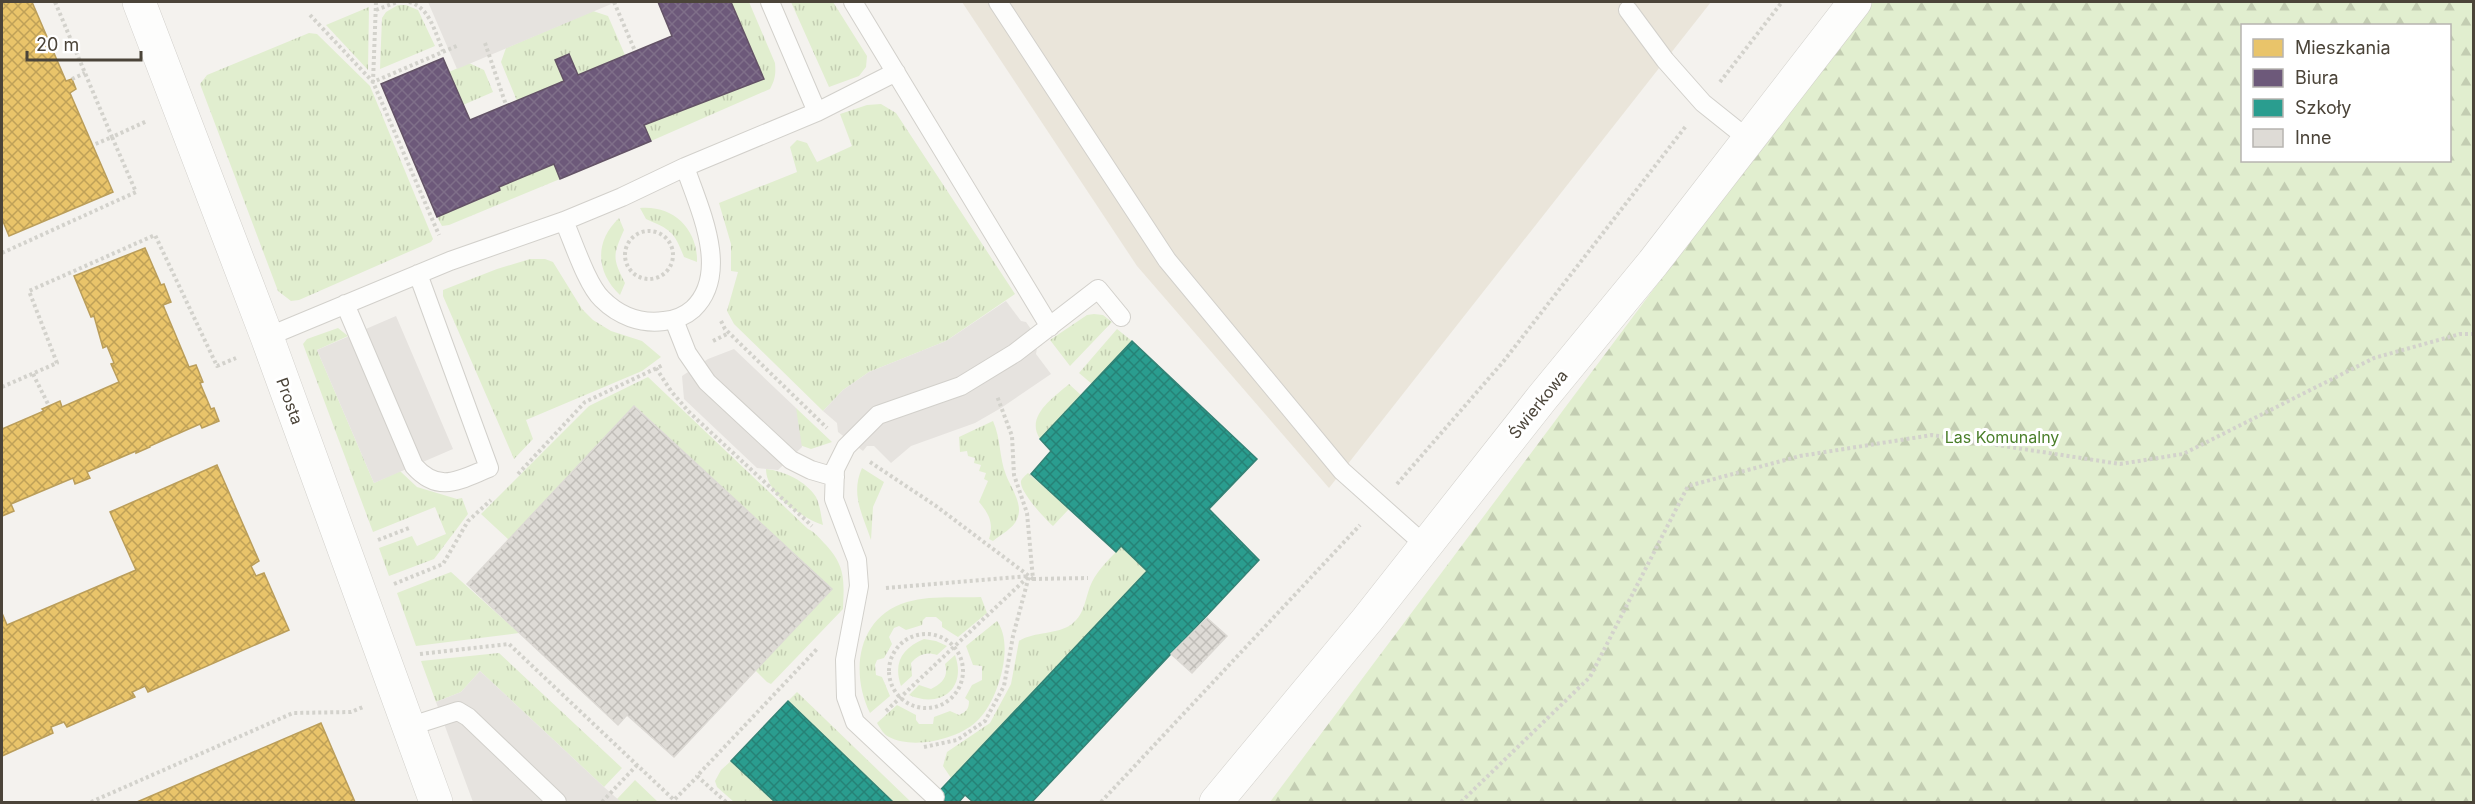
<svg xmlns="http://www.w3.org/2000/svg" width="2475" height="804" font-family="Inter,sans-serif">
  <style>
    .education { fill: #eae5da }
    .grass { fill: url(#grass-tufts) }
    .forest { fill: url(#forest-firs); fill-rule: evenodd }
    .parking { fill: #e6e3df }
    .homes { fill: url(#homes-cross-hatch); stroke: #ba9e5b; stroke-width: 1.5 }
    .offices { fill: url(#offices-cross-hatch); stroke: #635366; stroke-width: 1.5 }
    .schools { fill: url(#schools-cross-hatch); stroke: #348275; stroke-width: 1.5 }
    .building { fill: url(#building-cross-hatch); stroke: #dcd9d4; stroke-width: 1.5 }
    .lines { fill: none; stroke-linecap: round; stroke-linejoin: round }
    .service-casing { stroke: #d2d0cb; stroke-width: 20 }
    .minor-casing { stroke: #d2d0cb; stroke-width: 34 }
    .path { stroke: #d3d2cc; stroke-width: 4; stroke-dasharray: 3 3; stroke-linecap: butt }
    .service { stroke: #fdfdfc; stroke-width: 18 }
    .minor { stroke: #fdfdfc; stroke-width: 33 }
    .labels { text-anchor: middle; stroke-width: 6; stroke-linejoin: round; paint-order: stroke }
    .street-label { font-size: 16px; fill: #4b4439; stroke: #fff }
    .park-label { font-size: 16px; fill: #4a7f2a; stroke: #fff }
  </style>
  <defs>
    <pattern id="grass-tufts" width="24" height="20" patternUnits="userSpaceOnUse" patternTransform="scale(1.5)"><rect width="24" height="20" fill="#e1eecf"/><path d="M3 7l-1-3M5 7V3M7 7l1-3M15 17l-1-3M17 17v-4M19 17l1-3" fill="none" stroke="#c3cdb2"/></pattern>
    <pattern id="forest-firs" width="22" height="20" patternUnits="userSpaceOnUse" patternTransform="scale(1.5)"><rect width="22" height="20" fill="#e1eecf"/><path d="M5 1l3.5 6h-7zM16 11l3.5 6h-7z" fill="#c3cdb2"/></pattern>
    <pattern id="homes-cross-hatch" width="8" height="8" patternUnits="userSpaceOnUse" patternTransform="scale(1.5)"><rect width="8" height="8" fill="#e9c46a"/><path d="M0 0l8 8M0 8l8-8" fill="none" stroke="#bfa158"/></pattern>
    <pattern id="offices-cross-hatch" width="8" height="8" patternUnits="userSpaceOnUse" patternTransform="scale(1.5)"><rect width="8" height="8" fill="#6d597a"/><path d="M0 0l8 8M0 8l8-8" fill="none" stroke="#7f6f89"/></pattern>
    <pattern id="schools-cross-hatch" width="8" height="8" patternUnits="userSpaceOnUse" patternTransform="scale(1.5)"><rect width="8" height="8" fill="#2a9d8f"/><path d="M0 0l8 8M0 8l8-8" fill="none" stroke="#268276"/></pattern>
    <pattern id="building-cross-hatch" width="8" height="8" patternUnits="userSpaceOnUse" patternTransform="scale(1.5)"><rect width="8" height="8" fill="#dedbd6"/><path d="M0 0l8 8M0 8l8-8" fill="none" stroke="#c0bdb8"/></pattern>
  </defs>
  <rect width="100%" height="100%" fill="#f4f2ee"/>
  <!-- education -->
  <path class="education" d="M962,2h749l-382,486 -192,-222z"/>
  <!-- grass -->
  <path class="grass" d="M731,2h18l26,61c1,11 0,17 -5,26l-119,52 -7,-16 119,-46z
    M791,2h42l34,54 -1,11 -7,9 -30,11z
    M398,5h8l12,5 17,36 -55,23 2,-51 4,-6z
    M369,7l-1,63 -42,-45z
    M593,11l15,5 17,39 -47,20 -9,-21 -14,6 9,21 -47,20 -16,-39 5,-14z
    M309,33l8,1 53,52 63,153 -2,3 -132,58 -8,1 -13,-10 -78,-207 7,-9z
    M469,63l15,7 9,22 -30,13 -14,-33z
    M881,104l15,9 119,181 -69,47 -77,31 -26,18 -20,21 -89,-87 -7,-13 11,-39 -7,-1v-27l-12,-41 78,-31 -7,-25 7,-7 10,3 10,19 35,-16 -12,-32 27,-9z
    M554,164l6,15 -111,46 -7,1 -5,-9 63,-26 -1,-4z
    M640,208c33,-3 58,21 57,54l-13,-5c-10,-26 -13,-27 -38,-38z
    M619,218l5,12c-11,25 -12,28 1,53l-5,12c-24,-23 -26,-53 -1,-77z
    M530,259h15l8,3 29,47 11,11 18,11 31,10 19,16 -19,14 -116,49 7,19 -19,20 -71,-163v-6l54,-21z
    M1094,314l9,1 9,7 -42,44 -20,-26 37,-25z
    M338,328l10,8 -31,14 57,133 26,-12 17,16 40,12 5,-1 6,16 -34,45 -45,17 -10,-28 33,-12 5,10 29,-12 -11,-27 -62,25 -70,-188 4,-5z
    M1117,329l15,12 -40,43 -13,-11z
    M648,377l160,152c8,4 12,10 18,16 20,22 18,36 17,64l-72,75 -4,-2 -12,-12 76,-81 -196,-183 -126,134 -28,-26 108,-108z
    M1069,384l13,12 -42,43c-15,-23 13,-41 29,-55z
    M796,408l36,34 -21,7 -20,-7 -2,-27z
    M993,421c8,18 6,36 13,54 5,13 18,30 11,44 -3,9 -17,16 -24,22l-4,-2c5,-16 0,-25 -10,-37l9,-21 -4,-2 2,-6 -7,-2 2,-6 -7,-2 1,-5 -7,-2 -1,-5 -7,1 -1,-15z
    M862,468l22,14 -11,25 -2,33c-8,-25 -21,-45 -9,-72z
    M766,469c18,2 40,12 50,28 4,8 5,19 7,28 -21,-7 -57,-31 -57,-56z
    M1028,473l41,36 -16,17c-8,-7 -34,-35 -32,-45 1,-3 5,-6 7,-8z
    M1121,546l26,25 -196,207 -8,-12 4,-14 43,-29 21,-39 8,-43c16,-10 38,-6 53,-17 14,-11 13,-28 20,-42 6,-13 20,-25 29,-36z
    M451,572l68,61 -103,13 -19,-53z
    M981,597l6,16 -29,24 -16,-10v-5l-6,-5h-10l-3,3 -1,5 -16,5 -7,-4 -5,2 -5,9 3,7 -8,14 -7,2 -2,5 1,10 6,2 8,19 -20,17c-20,-41 -13,-96 37,-111 23,-7 50,-4 74,-5z
    M997,621c18,24 1,79 -18,98 -18,20 -66,31 -90,18 -5,-2 -9,-9 -12,-14l20,-18 19,10v5l3,4h14l1,-7 16,-6 9,4c7,-3 10,-6 10,-14l-4,-3 7,-13 10,-5v-14l-9,-1 -7,-19z
    M924,639l12,2 11,5 -10,9c-11,-4 -19,0 -26,8l1,13 -11,10c-8,-23 1,-38 23,-47z
    M499,653l123,115 -18,19 -124,-116 -19,21 -25,10 -15,-41z
    M955,655c12,33 -14,54 -46,40l10,-10 12,4c11,-5 18,-13 14,-25z
    M797,692l114,110h-18l-105,-101z
    M731,761l44,41h-41l-17,-15 -2,-6 6,-11z
    M635,780l23,22h-37l-4,-3z"/>
  <!-- forest -->
  <path class="forest" d="M1871,2h602v800h-1203l552,-738zM2242,26h208v134h-208z"/>
  <!-- parking -->
  <path class="parking" d="M428,2h188l-159,67z
    M1006,301l15,20 5,1 16,23 -5,3 -1,6 15,20 -50,34 -26,15 -64,23 -20,17 -17,-17h-7l-4,5 -25,-19 -1,-9 -14,-12 20,-21 26,-18 77,-31z
    M396,316l57,133 -79,34 -57,-133z
    M734,349l62,59 6,39 -24,23 -21,-2 -73,-69 -2,-23 26,-17z
    M480,671l124,116 17,15h-148l-37,-100 25,-10z"/>
  <!-- homes -->
  <path class="homes" d="M2,2h30l34,79 6,-2 4,10 -6,4 43,99 -104,44 -7,-17z
    M145,248l16,37 3,-1 7,18 -8,3 26,62 7,-2 7,17 -3,1 11,26 3,-1 5,13 -17,7 -2,-4 -50,22v1l-14,6v-2l-49,21 3,6 -15,6 -2,-6 -62,26 3,7 -12,5v-87l42,-18 -2,-2 18,-8 2,6 57,-25 -8,-18 3,-1 -7,-17 -4,2 -9,-32 -3,1 -17,-41z
    M217,465l42,96 -8,5 5,10 8,-3 25,57 -141,62 -3,-6 -13,6 3,5 -68,30 -3,-5 -13,5 2,6 -51,23v-143l5,12 129,-55 -26,-58z
    M321,723l34,79h-218z"/>
  <!-- offices -->
  <path class="offices" d="M658,2h73l33,77 -120,46 7,16 -91,38 -6,-15 -55,23 1,3 -63,27 -56,-133 62,-26 27,62 94,-39 -9,-21 14,-6 9,21 94,-39z"/>
  <!-- schools -->
  <path class="schools" d="M1132,341l125,118 -48,50 50,51 -227,242h-59l-8,-7 -6,7h-30l218,-231 -26,-25 -5,6 -85,-78 20,-23 -11,-12z
    M788,701l105,101h-118l-44,-41z"/>
  <!-- building -->
  <path class="building" d="M634,406l198,183 -158,168 -47,-42 -9,10 -151,-141z
    M1207,618l20,18 -35,37 -21,-19z"/>
  <g class="lines">
    <!-- service casing -->
    <g class="service-casing">
      <path id="service" d="M770,2l47,110
        M853,2l197,325
        M998,2l169,258 175,211 84,75
        M1628,10l37,50 38,43 45,36
        M564,221c9,20 23,64 38,78 17,17 39,25 62,22 11,-1 20,-4 29,-12 38,-36 6,-101 -8,-142
        M345,304l69,162c25,28 45,14 75,2l-71,-194
        M674,320l13,33 20,29 84,78 20,10 24,7
        M267,337l183,-76 114,-40 58,-24 63,-30 132,-55 79,-40
        M408,727l50,-16 10,6 89,85
        M935,797l-80,-75 -9,-25 -1,-37 14,-74 -2,-26 -23,-61 1,-30 11,-22 32,-32 83,-29 54,-33 83,-64 23,28"/>
    </g>
    <!-- minor casing -->
    <g class="minor-casing">
      <path id="minor" d="M139,2l128,335 169,465
        M1216,802l151,-182 175,-222 111,-135 202,-261"/>
    </g>
    <!-- path -->
    <path class="path" d="M55,2l57,135 35,-16
      M376,2l-3,80 66,153
      M409,2c21,5 26,31 34,49
      M614,2l21,49
      M376,10l21,-8
      M310,15l63,67 86,-37
      M485,43l21,62
      M72,79l13,-6
      M1720,82l62,-80
      M625 255a24 24 0 1 1 48 0a24 24 0 1 1-48 0Z
      M2,253l134,-61 -24,-55 -19,8
      M721,321l4,8 102,99
      M713,341l16,-8
      M656,368l15,23 18,21 123,114
      M33,374l16,32
      M2,387l55,-24 -28,-72 126,-56 62,131 19,-8
      M870,462l66,44 97,73 -6,-66 -13,-38 -2,-39 -15,-40
      M518,474l67,-72 78,-37
      M1397,484l106,-122 183,-236
      M378,540l31,-12
      M1033,579l55,-1
      M394,584l49,-20 25,-43 23,-21
      M886,588l142,-12
      M889 671a37 37 0 1 1 74 0a37 37 0 1 1-74 0Z
      M420,654l89,-10 165,156 23,-23
      M886,711l143,-135
      M924,747l33,-7 28,-19 19,-35 9,-50 16,-60
      M91,802l202,-89 58,-1 12,-5
      M602,802l35,-37
      M726,802l-29,-26 120,-127
      M1101,802l259,-277
      M1461,802l129,-125 98,-191 112,-30 132,-21 188,29 63,-10 191,-96 86,-24h14"/>
    <!-- service -->
    <use href="#service" class="service"/>
    <!-- minor -->
    <use href="#minor" class="minor"/>
  </g>
  <g class="labels">
    <!-- street labels -->
    <g class="street-label">
      <text transform="translate(290 401) rotate(70)" y="6">Prosta</text>
      <text transform="translate(1538 404) rotate(-51)" y="6">Świerkowa</text>
    </g>
    <!-- park labels -->
    <g class="park-label">
      <text x="2002" y="443">Las Komunalny</text>
    </g>
  </g>
  <!-- border -->
  <rect width="2475" height="804" fill="none" stroke="#4b4439" stroke-width="6"/>
  <!-- legend -->
  <rect x="2241" y="24" width="210" height="138" fill="#ffffff" stroke="#b7b4b0" stroke-width="1.5"/>
  <rect x="2253" y="39" width="30" height="18" fill="#e9c46a" stroke="#b7b4b0" stroke-width="1.5"/>
  <text x="2295" y="54" font-size="18" fill="#4b4439">Mieszkania</text>
  <rect x="2253" y="69" width="30" height="18" fill="#6d597a" stroke="#b7b4b0" stroke-width="1.5"/>
  <text x="2295" y="84" font-size="18" fill="#4b4439">Biura</text>
  <rect x="2253" y="99" width="30" height="18" fill="#2a9d8f" stroke="#b7b4b0" stroke-width="1.5"/>
  <text x="2295" y="114" font-size="18" fill="#4b4439">Szkoły</text>
  <rect x="2253" y="129" width="30" height="18" fill="#dedbd6" stroke="#b7b4b0" stroke-width="1.5"/>
  <text x="2295" y="144" font-size="18" fill="#4b4439">Inne</text>
  <!-- scale -->
  <path d="M27 51v9h114v-9" fill="none" stroke="#4b4439" stroke-width="3"/>
  <text x="36" y="51" font-size="18" fill="#4b4439" stroke="#ffffff" stroke-width="4.5" paint-order="stroke">20 m</text>
</svg>
